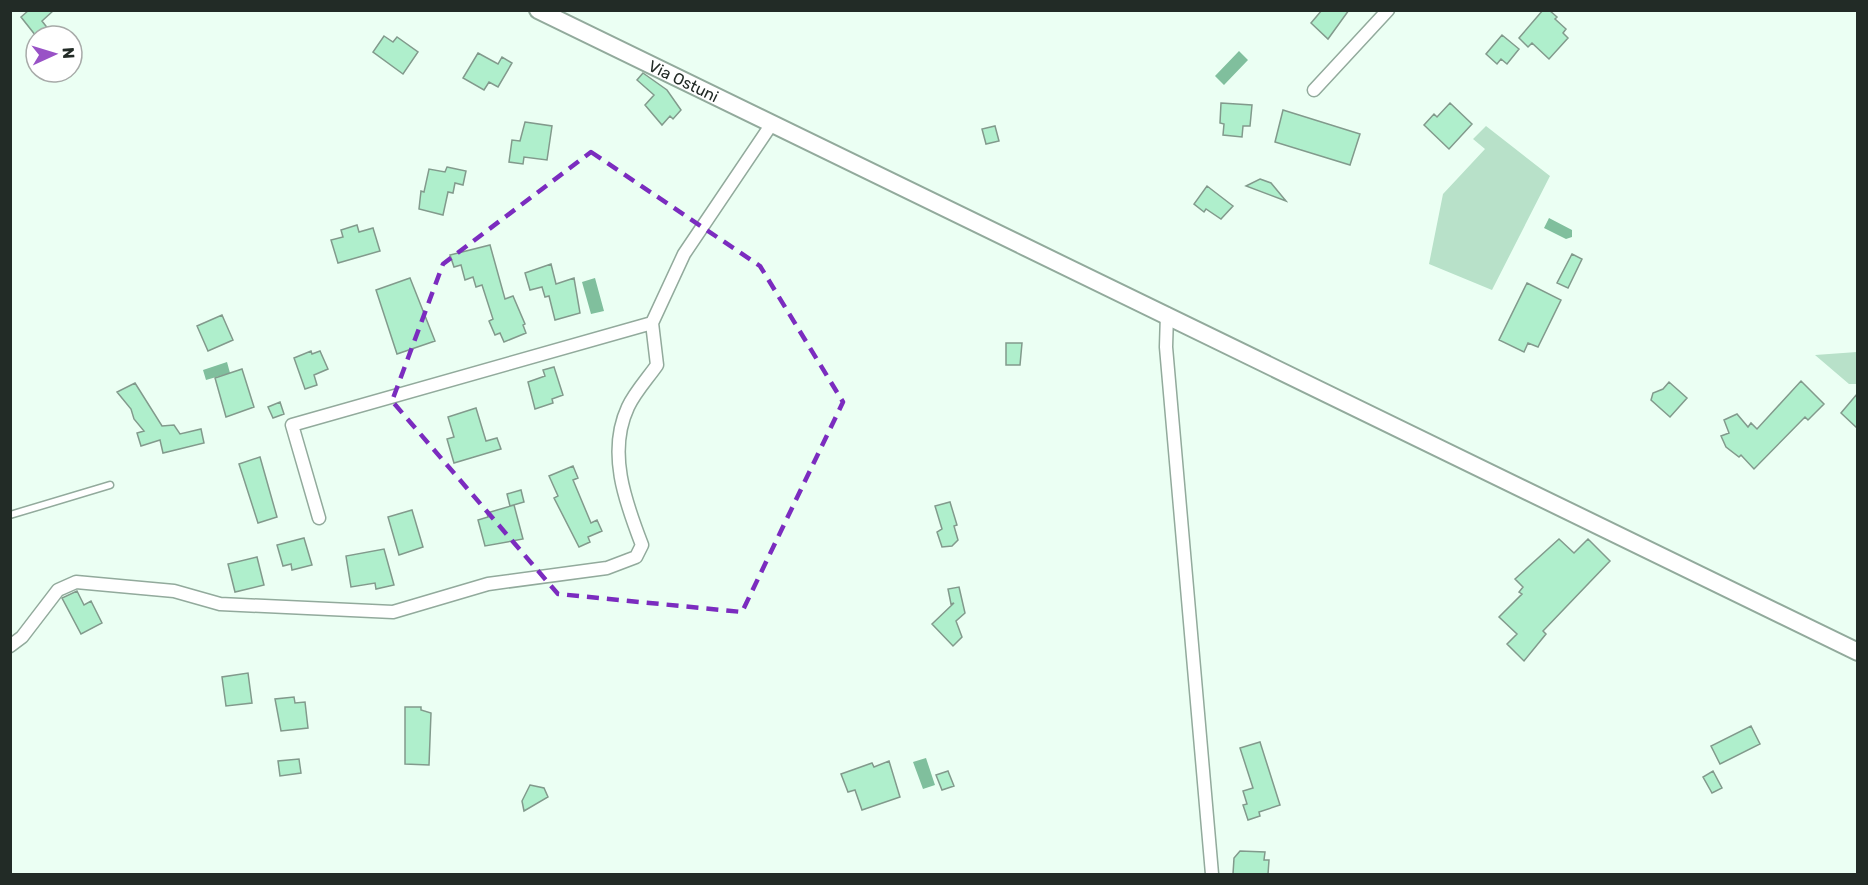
<svg xmlns="http://www.w3.org/2000/svg" width="1868" height="885" font-family="Rubik,sans-serif">
  <style>
    .green { fill: #b8e1c9 }
    .water { fill: #80bf9d }
    .building { fill: #afefcc; stroke: #829a8c; stroke-width: 1.5 }
    .lines { fill: none; stroke-linecap: round; stroke-linejoin: round }
    .service-casing { stroke: #92aa9c; stroke-width: 9 }
    .minor-casing { stroke: #92aa9c; stroke-width: 15 }
    .secondary-casing { stroke: #92aa9c; stroke-width: 20 }
    .service { stroke: #fff; stroke-width: 6 }
    .minor { stroke: #fff; stroke-width: 12 }
    .secondary { stroke: #fff; stroke-width: 16 }
    .marked { fill: none; stroke: #7b2cbf; stroke-width: 4.5; stroke-dasharray: 12 8; stroke-linejoin: round }
    .labels { text-anchor: middle; stroke-width: 6; stroke-linejoin: round; paint-order: stroke }
    .street-label { font-size: 16px; fill: #222b26; stroke: #fff }
  </style>
  <rect width="100%" height="100%" fill="#ebfff3"/>
  <!-- green -->
  <path class="green" d="M1486,126l64,50 -58,114 -63,-26 14,-70 42,-45 -12,-10z
    M1857,352v32h-8l-34,-29z"/>
  <!-- water -->
  <path class="water" d="M1239,51l9,9 -24,25 -9,-9z
    M1549,218l23,12v7l-6,2 -22,-11z
    M595,278l9,33 -13,3 -9,-32z
    M227,362l3,11 -24,7 -3,-10z
    M926,758l9,27 -12,4 -10,-27z"/>
  <!-- building -->
  <path class="building" d="M29,10h25l-12,11 7,9 -13,6 -15,-19z
    M1322,10h27l-21,29 -17,-16z
    M1543,10h6l8,7 -2,2 11,10 -3,4 5,5 -19,21 -17,-16 -4,4 -9,-9z
    M1502,35l17,14 -12,15 -6,-5 -4,5 -11,-10z
    M384,36l9,6 4,-5 21,15 -15,22 -30,-22z
    M478,53l20,11 4,-7 10,6 -14,24 -9,-5 -5,8 -21,-12z
    M643,73l24,17 14,20 -8,9 -3,-3 -8,9 -17,-20 9,-10 -17,-15z
    M1221,103l31,2 -2,21h-7l-1,11 -19,-2 1,-11 -4,-1z
    M1450,103l22,21 -23,25 -25,-24 10,-11 3,3z
    M1283,110l77,24 -10,31 -75,-23z
    M525,122l27,4 -5,34 -23,-3 -1,7 -14,-2 3,-22 8,1z
    M995,126l4,15 -13,3 -4,-15z
    M447,167l19,4 -3,14 -8,-2 -2,10 -5,-1 -5,23 -24,-6 2,-18 3,1 5,-23 16,3z
    M1260,179l11,4 15,18 -40,-15z
    M1207,186l26,20 -12,13 -15,-10 -2,3 -10,-8z
    M357,225l2,7 14,-4 7,23 -42,12 -7,-23 12,-3 -2,-7z
    M490,245l15,54 8,-3 12,28 -2,1 3,8 -22,9 -4,-9 -5,2 -6,-14 4,-2 -11,-34 -6,2 -3,-10 -8,3 -4,-15 -7,2 -4,-12z
    M1572,254l10,5 -14,29 -11,-5z
    M551,264l5,20 18,-6 6,35 -25,7 -6,-24 -4,1 -3,-10 -12,3 -5,-17z
    M410,278l25,63 -38,13 -21,-64z
    M1527,283l34,17 -23,47 -10,-4 -4,9 -25,-12z
    M222,315l11,25 -25,11 -11,-25z
    M1006,343h16l-2,22h-14z
    M311,351l1,3 8,-3 8,18 -14,6 3,10 -12,4 -11,-31z
    M554,367l9,28 -11,4 1,4 -18,6 -7,-27 17,-6 -2,-6z
    M242,369l12,38 -28,10 -11,-39z
    M1801,381l23,23 -16,16 -3,-3 -51,52 -13,-14 -2,2 -13,-10 -5,-11 8,-3 -5,-13 13,-6 11,13 3,-4 6,6z
    M1669,382l18,16 -17,19 -19,-17 2,-7 10,-4z
    M135,383l27,43 12,-1 6,9 21,-5 3,14 -41,10 -3,-13 -19,6 -4,-13 7,-2 -10,-12 -3,-10 -14,-17z
    M1857,394v34l-16,-15z
    M280,402l4,12 -11,4 -5,-11z
    M476,408l10,33 11,-3 4,11 -47,14 -7,-24 7,-2 -6,-20z
    M260,457l17,60 -19,6 -19,-59z
    M573,466l5,12 -5,2 18,43 6,-3 5,11 -14,6 2,5 -11,5 -25,-49 4,-2 -9,-20z
    M521,490l3,12 -14,4 -3,-12z
    M950,502l7,23 -3,1 4,14 -6,6 -10,1 -5,-15 5,-3 -7,-23z
    M514,505l9,34 -38,7 -7,-26 10,-3 -1,-4z
    M412,510l11,37 -24,8 -11,-38z
    M304,538l8,27 -20,5 -1,-6 -8,2 -6,-21z
    M1559,539l15,14 14,-14 22,22 -67,70 3,3 -22,27 -17,-17 10,-10 -18,-17 23,-23 -3,-2 4,-5 -8,-8z
    M384,549l10,36 -18,4 -1,-6 -24,4 -5,-31z
    M257,557l7,28 -29,7 -7,-28z
    M959,587l6,26 -9,8 6,16 -9,9 -21,-22 22,-21 -3,1 -3,-15z
    M77,591l7,14 7,-4 11,22 -21,11 -19,-36z
    M248,673l4,30 -26,3 -4,-29z
    M294,697l1,6 10,-1 3,26 -27,3 -6,-32z
    M405,707h16v3l10,3 -2,52 -24,-1z
    M1751,726l9,18 -40,20 -9,-18z
    M1260,742l20,63 -21,7 1,4 -12,4 -5,-15 4,-1 -4,-13 10,-3 -13,-40z
    M299,759l2,14 -21,3 -2,-15z
    M889,761l11,36 -38,13 -7,-20 -7,2 -7,-18 31,-11 2,4z
    M948,771l6,15 -12,4 -6,-15z
    M1713,771l9,17 -10,5 -9,-16z
    M530,785l14,3 4,9 -24,14 -2,-10z
    M1240,851l25,1 -1,8h5l-1,14h-35l1,-16z"/>
  <g class="lines">
    <!-- service casing -->
    <g class="service-casing">
      <path id="service" d="M10,515l100,-30"/>
    </g>
    <!-- minor casing -->
    <g class="minor-casing">
      <path id="minor" d="M1314,90l74,-80
        M1167,314l-1,33 46,527
        M319,518l-27,-93 360,-102
        M10,646l12,-9 36,-47 18,-8 98,9 46,13 173,8 95,-28 119,-16 29,-11 6,-12c-17,-44 -35,-93 -14,-138 7,-15 20,-29 29,-42l-5,-42 32,-69 87,-129"/>
    </g>
    <!-- secondary casing -->
    <g class="secondary-casing">
      <g id="secondary">
        <path id="s1" d="M538,10l1320,642"/>
      </g>
    </g>
    <!-- service -->
    <use href="#service" class="service"/>
    <!-- minor -->
    <use href="#minor" class="minor"/>
    <!-- secondary -->
    <use href="#secondary" class="secondary"/>
  </g>
  <!-- marked area -->
  <path class="marked" d="M591,152l169,114 83,136 -101,210 -184,-18 -166,-193 51,-137z"/>
  <g class="labels">
    <!-- street labels -->
    <g class="street-label">
      <text dy="6" stroke="none"><textPath href="#s1" startOffset="162">Via Ostuni</textPath></text>
    </g>
  </g>
  <!-- border -->
  <rect width="1868" height="885" fill="none" stroke="#222b26" stroke-width="24"/>
  <!-- north arrow -->
  <g transform="translate(54 54) rotate(86)"><circle r="28" fill="#ffffff" stroke="#a7aaa8" stroke-width="1.5"/>
  <path d="M0-4.5L10 22L0 15L-10 22Z" fill="#9952c6"/>
  <text y="-9" font-size="16" font-weight="bold" text-anchor="middle" fill="#222b26">N</text>
  </g>
</svg>
